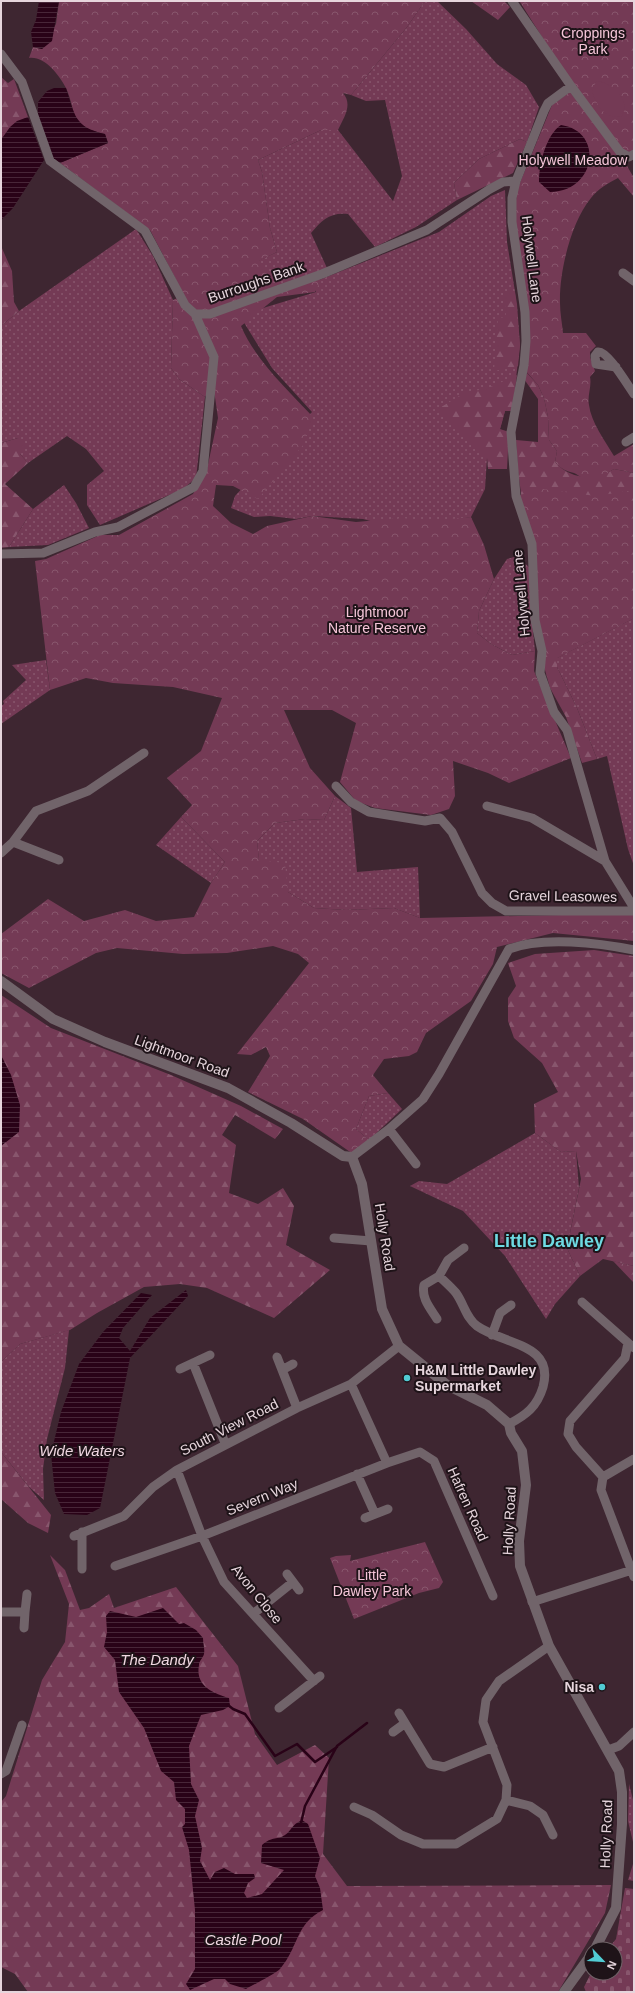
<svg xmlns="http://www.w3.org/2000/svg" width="635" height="1993" font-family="Arial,sans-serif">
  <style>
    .grass { fill: url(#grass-dots) }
    .forest { fill: url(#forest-firs) }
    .cemetery { fill: url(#cemetery-stones) }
    .park { fill: url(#park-crowns) }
    .garden { fill: #743a55 }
    .water { fill: url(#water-rules) }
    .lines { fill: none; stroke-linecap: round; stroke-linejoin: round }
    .stream { stroke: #290217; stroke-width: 2.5 }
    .minor { stroke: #71646a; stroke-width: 9 }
    .tertiary { stroke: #71646a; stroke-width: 10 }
    .poi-dot { fill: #51ccd4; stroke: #1e1318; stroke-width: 1.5 }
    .labels { text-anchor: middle; stroke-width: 4; stroke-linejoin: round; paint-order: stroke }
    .park-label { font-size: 14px; fill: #f6c6d9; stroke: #1e1318 }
    .street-label { font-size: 14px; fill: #e6d5dc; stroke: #1e1318 }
    .poi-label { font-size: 14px; font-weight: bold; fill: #e6d5dc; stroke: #1e1318; text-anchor: start }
    .water-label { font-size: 15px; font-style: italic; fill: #f0d7e1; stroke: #1e1318 }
    .district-label { font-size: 18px; font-weight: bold; fill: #6edae2; stroke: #1e1318 }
  </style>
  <defs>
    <pattern id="grass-dots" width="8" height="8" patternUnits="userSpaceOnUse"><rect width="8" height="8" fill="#743a55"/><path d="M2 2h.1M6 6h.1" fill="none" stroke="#88566d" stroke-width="1.8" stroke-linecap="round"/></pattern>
    <pattern id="forest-firs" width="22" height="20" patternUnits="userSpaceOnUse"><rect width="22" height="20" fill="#743a55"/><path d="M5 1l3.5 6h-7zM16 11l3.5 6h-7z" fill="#88566d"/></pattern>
    <pattern id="cemetery-stones" width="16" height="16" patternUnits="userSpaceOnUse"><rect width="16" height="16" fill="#743a55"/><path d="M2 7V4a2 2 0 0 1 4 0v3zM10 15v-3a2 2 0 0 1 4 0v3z" fill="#88566d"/></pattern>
    <pattern id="park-crowns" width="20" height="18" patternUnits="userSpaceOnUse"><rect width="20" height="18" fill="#743a55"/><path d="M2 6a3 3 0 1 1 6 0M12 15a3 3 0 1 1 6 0" fill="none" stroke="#88566d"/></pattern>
    <pattern id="water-rules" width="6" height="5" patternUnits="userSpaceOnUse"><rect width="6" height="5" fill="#290217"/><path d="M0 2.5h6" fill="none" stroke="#482638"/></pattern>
  </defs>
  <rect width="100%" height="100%" fill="#3e2631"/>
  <!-- grass -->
  <path class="grass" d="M425,1h12l29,28 31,35 29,21 13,22 -12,35 -7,-3 -41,20 -25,24 3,17 -41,27 -41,20 -27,-33c-18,-2 -26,6 -37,19l16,35 -55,21 -14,-28 19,-9 -7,-24 -8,-56 -4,-12 63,-30h17l55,71 9,-25 -17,-76 -19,1 -15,-6 56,-68z
    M505,190l2,52 10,62 3,41 -8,66h-7l-5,18 -13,29 -2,31 -14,28 -71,12 -37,-10 -51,-3 -16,3 -26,-3 -16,1 -23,-9 4,-12 77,-84 -40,-44 -29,-47 10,-10 63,-19 -2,-10 125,-50 52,-36z
    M136,229l17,27 20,44 -2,68 8,11 26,18 -9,81 -13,11 -83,36 -13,-20v-20l17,-14 -18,-22 -19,-13 -39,27 -8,-9 -2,-16 -17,5v-117l18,-15z
    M64,485l12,18 13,25 -41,17 -39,2 24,-38z
    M514,557l5,1 11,10v36l5,47 -23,4 -21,-11 -14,-11 2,-22 15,-32 13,-20z
    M634,618v248l-6,-17 -21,-93 -10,3 -20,-51 -20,-41v-9z
    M46,660l4,30 -49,34v-18l3,-2 -1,-3 23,-21 -14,-15z
    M335,796l16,12 6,64 61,-5 2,51 -26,-10 -48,2 -32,-2 -26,-16 -29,-31 -2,-20 18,-18 30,-4 19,1z
    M181,817l44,45 -14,21 -55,-38z
    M388,1093l14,16 -33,31 -13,-11 13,-33z
    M535,1133l26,19 15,-1 3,37 -12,60 13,28 -25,28 -9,15 -41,-63 -42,-45 -53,-25 9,-5 28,3z
    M69,1330l-4,38 -18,71 -4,30 1,31 -15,-13 -28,-35v-90l19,-18z
    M629,1784l5,20v77l-6,-1 5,-16v-22l-5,-21z"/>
  <!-- forest -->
  <path class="forest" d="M1,77l7,6 6,-4 14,38c-13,5 -19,11 -27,23z
    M520,139l7,3 -14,31 -56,27 -3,-17 25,-24z
    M1,246l11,25 2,31 5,9 -18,15z
    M504,292l11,1 5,52 -2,21 -24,5 4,-53 8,-1z
    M527,373l11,12 6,13 4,19 1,23 8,11 -2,11c16,18 40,19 59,7l20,4 -1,18h1v127l-77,40v9l20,41 20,51 -15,4 -16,-46 -16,-29 -5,-18 -27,-199 -2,-31 22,2v-43l-14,-20z
    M517,375l-5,36h-7l-5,18 9,3 -2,37h-19l-1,-11 -49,-49 28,-17 20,-3z
    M18,438l6,6 -4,10 8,9 -23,21 28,25 -24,38 -8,1v-105z
    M594,950l40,6v310l-31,-7 -23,17 -13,-28 14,-69 -5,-28 -15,1 -26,-19 -1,-29 24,-12 -16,-29 -28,-25 -6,-17v-23l8,-12 -8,-23 27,-9z
    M1,995l50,33 120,47 70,31 42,23 -8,10 -40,-24 -13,20 14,10 -7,48 29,11 25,-16 11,18 -8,39 44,25 -56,48 -67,-30 -27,-4 -36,3 -47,26 -27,17 -50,14 -19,18z
    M1,1452l50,63 -3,18 -20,-10 -27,-24z
    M50,1555l15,15 15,40 9,-2 20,-14 5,14 62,-21 62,79 17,68 22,31 38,-20 14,13 -6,96 24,32 264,-1 -6,28 -47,79h-530l-13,-18 -14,-7v-165l5,-6 36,-116 23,-38 4,-38z"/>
  <!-- cemetery -->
  <path class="cemetery" d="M625,1888l9,1v103h-48l-2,-5 7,-14h24v-24h-7l8,-10z"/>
  <!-- park -->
  <path class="park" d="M59,1h366l-18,26 -56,68 -8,-2c10,12 1,24 -5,37h-17l-63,30 4,12 8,56 7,24 -18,9 13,27 39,-14 10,6 -6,12 -38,5 -36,29c15,35 46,63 72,91l-9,27 -46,55 -25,-13 -17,-1 -3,21 18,17 22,11 14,-8 45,-10 44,6 45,-4 32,3 38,-4 13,28 10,34 -15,32 -2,22 14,11 21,11 23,-4 -1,20 37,87 -62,25 -21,-10 -35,-12 2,35 -6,13 -18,6 -56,-7 -19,-7 -16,-19 16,-59 -24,-13h-48l26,58 25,28 -11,24 -19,-1 -30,4 -18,18 2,19 26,3 3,29 26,16 32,2 48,-2 26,10 142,-3h72v26l-81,-8 -56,14 -4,17 -22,37 -45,32 -9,19 -8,4 -25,3 -11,16 15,18 -19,3 -13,33 13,11 -16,14 -50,-35 -55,-27 22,-36 -4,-9 -15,8 -14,-1 72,-91 -11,-9 -25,-8 -46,7 -44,1 -66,-6 -21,5 -67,35 -28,-15v-39l47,-35 36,22 41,-11 31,11 38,-4 17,-34 14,-21 -44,-45 11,-12 -25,-27 34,-27 21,-53 -49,-11 -60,-4 -27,-5 -36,12 -15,-129 11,-2 54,-24h19l74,-41 14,-25 11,-51 -5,-35 -8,14 -26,-18 -8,-11 2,-68 11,-5 -34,-65 -90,-67 48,-20 -3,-9c-8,-2 -23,-5 -28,-13 -5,-10 -6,-23 -11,-33 -7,-13 -21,-32 -37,-30l4,-11 9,2 14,-25z
    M471,1h33l6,6 -12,13z
    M522,1h112v152l-8,1 -53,-68 -53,-84z
    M570,92l53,67 11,19v19l-16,-19c-10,5 -20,11 -27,20 -20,24 -32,74 -31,105 0,10 2,20 3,30h23l10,13 -6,6v5l5,14 -5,6c2,9 -3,19 -1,28 2,17 16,36 25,51l20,-12v29l-20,-4c-8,5 -21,14 -32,9 -3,-2 -5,-4 -8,-5 -8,-2 -13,-4 -19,-11l2,-11 -8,-11 -1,-23 -4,-19 -6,-13 -14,-16 -9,-159 2,-20 35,-85z
    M542,489l54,7 38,-6v128l-77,40 -15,-7 -10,-107 -16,-48z
    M613,1261l21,5v17z
    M425,1542l18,40 -4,6 -20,5 -65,26 -24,-61 6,-2 15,-1 -1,6z"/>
  <!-- garden -->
  <path class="garden" d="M599,81c15,4 32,20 23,35 -17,5 -26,-12 -30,-25l4,-9z"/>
  <!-- water -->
  <path class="water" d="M39,1h20l-7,40 -10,8 -9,-2 -2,-15 5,-12z
    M54,88h12c9,27 8,39 39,46l3,9 -48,20 -7,-5 -15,-40v-16l9,-11z
    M28,117l16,43 -31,48 -12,12v-80l9,-13 7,-6z
    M561,125c43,6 36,66 -11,67l-11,-10c0,-18 7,-47 22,-57z
    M1,1055l10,20 9,30 -1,27 -18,14z
    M186,1290l2,6 -58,62 -30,150 -13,7 -23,-1 -9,-21 -4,-39 10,-42 18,-48 24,-32 38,-39 11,2 -29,33 -4,10 11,13 20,-33z
    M163,1608l16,16 5,-1 12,7 7,8c0,5 2,11 1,16 -1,4 -5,7 -5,11 -4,21 14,28 30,33l1,8 -7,4 -22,5 -12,31 2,38 8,16 -4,16 7,32 -2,13 10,19 5,-8 9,-4 11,6h19l1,4 -7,5 -4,10 3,5 15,-4 22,-24 -23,-7 1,-18c10,-9 16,-5 23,-10 7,-5 6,-10 17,-15l6,4 12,34 -5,18 5,12 3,22c-28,14 -24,37 -43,59 -5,5 -27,16 -34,20l-16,-5 -5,-5h-11l-24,11 -4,-6 9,-15v-59l-6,-60 -7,-23 3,-3v-15l-9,-9 -2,-18 -13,-11 -17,-43 -25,-36 -4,-32 -11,-13 3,-15 -1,-16 4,-5 26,6z"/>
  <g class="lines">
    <!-- stream -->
    <path class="stream" d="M228,1705l5,4 12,5 30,42 22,-12 18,18 22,-15
      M301,1823l4,-17 32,-60 30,-23"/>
    <!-- minor -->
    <path class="minor" d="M512,1l59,85 49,66 9,5 5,-3
      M1,54l21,28 28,79 95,70 40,74 10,9h15l112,-40 105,-44 63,-41 13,-7 13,-1
      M571,86l-23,17 -4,8 -28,70 -4,17v24l13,90 1,29 -2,24 -13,67 5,64 16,48 3,76 7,31 -2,22 14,39 13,18 38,131 29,47
      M623,273l11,8
      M616,367l-20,-3 -1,-8 3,-4c9,-2 30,34 36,42
      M626,442l8,-5
      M1,554l42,-1 52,-21 23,-5 76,-40 9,-16 11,-114 -19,-43
      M336,786l15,16 18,10 56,9 15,-3 12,14 30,61 10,10 14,8h128
      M487,806l45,12 73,43
      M13,842l46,18
      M1,853l12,-11 23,-31 52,-20 56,-38
      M389,1129l27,35
      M352,1157l37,-28 34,-30 16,-25 70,-125c34,-13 90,-6 125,1
      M334,1238l37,3
      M439,1276l9,-16 16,-12
      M582,1302l52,46
      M437,1319c-7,-11 -16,-21 -13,-34l15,-9c5,5 12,11 17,17 8,11 10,25 21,33 27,19 78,17 66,61 -6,20 -17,28 -34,37
      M492,1335l8,-22 11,-8
      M628,1343l-3,15 -55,63 -2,13 8,13 27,30 -2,13 33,87
      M277,1357l20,51
      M193,1363l32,80
      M180,1369l30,-14
      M282,1370l11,-6
      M351,1384l36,79
      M177,1470l25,66 22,46 90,99
      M357,1474l18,40
      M603,1477l31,-18
      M365,1518l23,-9
      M74,1536l50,-20 29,-29 24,-17 120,-62 54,-24 48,-38
      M115,1566l87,-30 185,-73 33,-11 14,9 59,135
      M82,1569v-37
      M287,1574l12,16
      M532,1602l100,-32
      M1,1612h24l-1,16
      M25,1612l2,-18
      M253,1614l40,-32
      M279,1708l41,-32
      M399,1713l31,51 14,3 49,-20
      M393,1732l11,-8
      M608,1750l11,-4 15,-14
      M1,1774l5,-3 16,-46
      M506,1800l24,6 13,9 10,20
      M354,1807l18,8 29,20 22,9h33l41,-25 9,-19 1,-15 -24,-63 3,-22 13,-19 50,-35"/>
    <!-- tertiary -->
    <path class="tertiary" d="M1,981l52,38 52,23 123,46 63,35 52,33 9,1 10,27 20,125 17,37 48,39 40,20 22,19 2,9 11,18 4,34 -7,56 1,25 29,80 70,125 3,21v32l-6,84 -21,41
      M564,1992l27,-37"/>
  </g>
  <!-- markers -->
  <g class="poi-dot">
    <circle cx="407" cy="1378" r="4"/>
    <circle cx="602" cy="1687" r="4"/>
  </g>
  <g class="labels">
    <!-- park labels -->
    <g class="park-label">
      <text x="593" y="38">Croppings<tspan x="593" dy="16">Park</tspan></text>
      <text x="573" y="165">Holywell Meadow</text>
      <text x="377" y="617">Lightmoor<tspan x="377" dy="16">Nature Reserve</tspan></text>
      <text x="372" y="1580">Little<tspan x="372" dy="16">Dawley Park</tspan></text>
    </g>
    <!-- street labels -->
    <g class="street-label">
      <text transform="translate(532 259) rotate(83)" y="5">Holywell Lane</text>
      <text transform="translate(256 282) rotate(-19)" y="5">Burroughs Bank</text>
      <text transform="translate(521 593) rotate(-95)" y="5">Holywell Lane</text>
      <text transform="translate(563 896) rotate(1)" y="5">Gravel Leasowes</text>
      <text transform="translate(182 1056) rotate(20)" y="5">Lightmoor Road</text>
      <text transform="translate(385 1237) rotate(81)" y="5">Holly Road</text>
      <text transform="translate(229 1427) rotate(-27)" y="5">South View Road</text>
      <text transform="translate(262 1497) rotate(-22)" y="5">Severn Way</text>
      <text transform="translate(468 1504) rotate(66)" y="5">Hafren Road</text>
      <text transform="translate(509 1521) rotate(-87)" y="5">Holly Road</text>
      <text transform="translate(257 1594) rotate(51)" y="5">Avon Close</text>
      <text transform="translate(606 1834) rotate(-88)" y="5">Holly Road</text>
    </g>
    <!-- poi labels -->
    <g class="poi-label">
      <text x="415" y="1375">H&amp;M Little Dawley<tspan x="415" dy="16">Supermarket</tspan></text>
      <text x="594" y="1692" text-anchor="end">Nisa</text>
    </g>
    <!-- water labels -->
    <g class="water-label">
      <text x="82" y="1456">Wide Waters</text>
      <text x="157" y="1665">The Dandy</text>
      <text x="243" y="1945">Castle Pool</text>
    </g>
    <!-- district labels -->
    <g class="district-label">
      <text x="549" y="1247">Little Dawley</text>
    </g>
  </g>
  <!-- border -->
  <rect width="635" height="1993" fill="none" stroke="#e6d5dc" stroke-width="4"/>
  <!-- north arrow -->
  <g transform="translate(603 1961) rotate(115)"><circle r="19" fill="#1e1318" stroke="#6e6166"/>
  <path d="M0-3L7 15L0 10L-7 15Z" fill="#51ccd4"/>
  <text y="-6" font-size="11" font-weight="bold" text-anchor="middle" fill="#e6d5dc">N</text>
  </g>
</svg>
